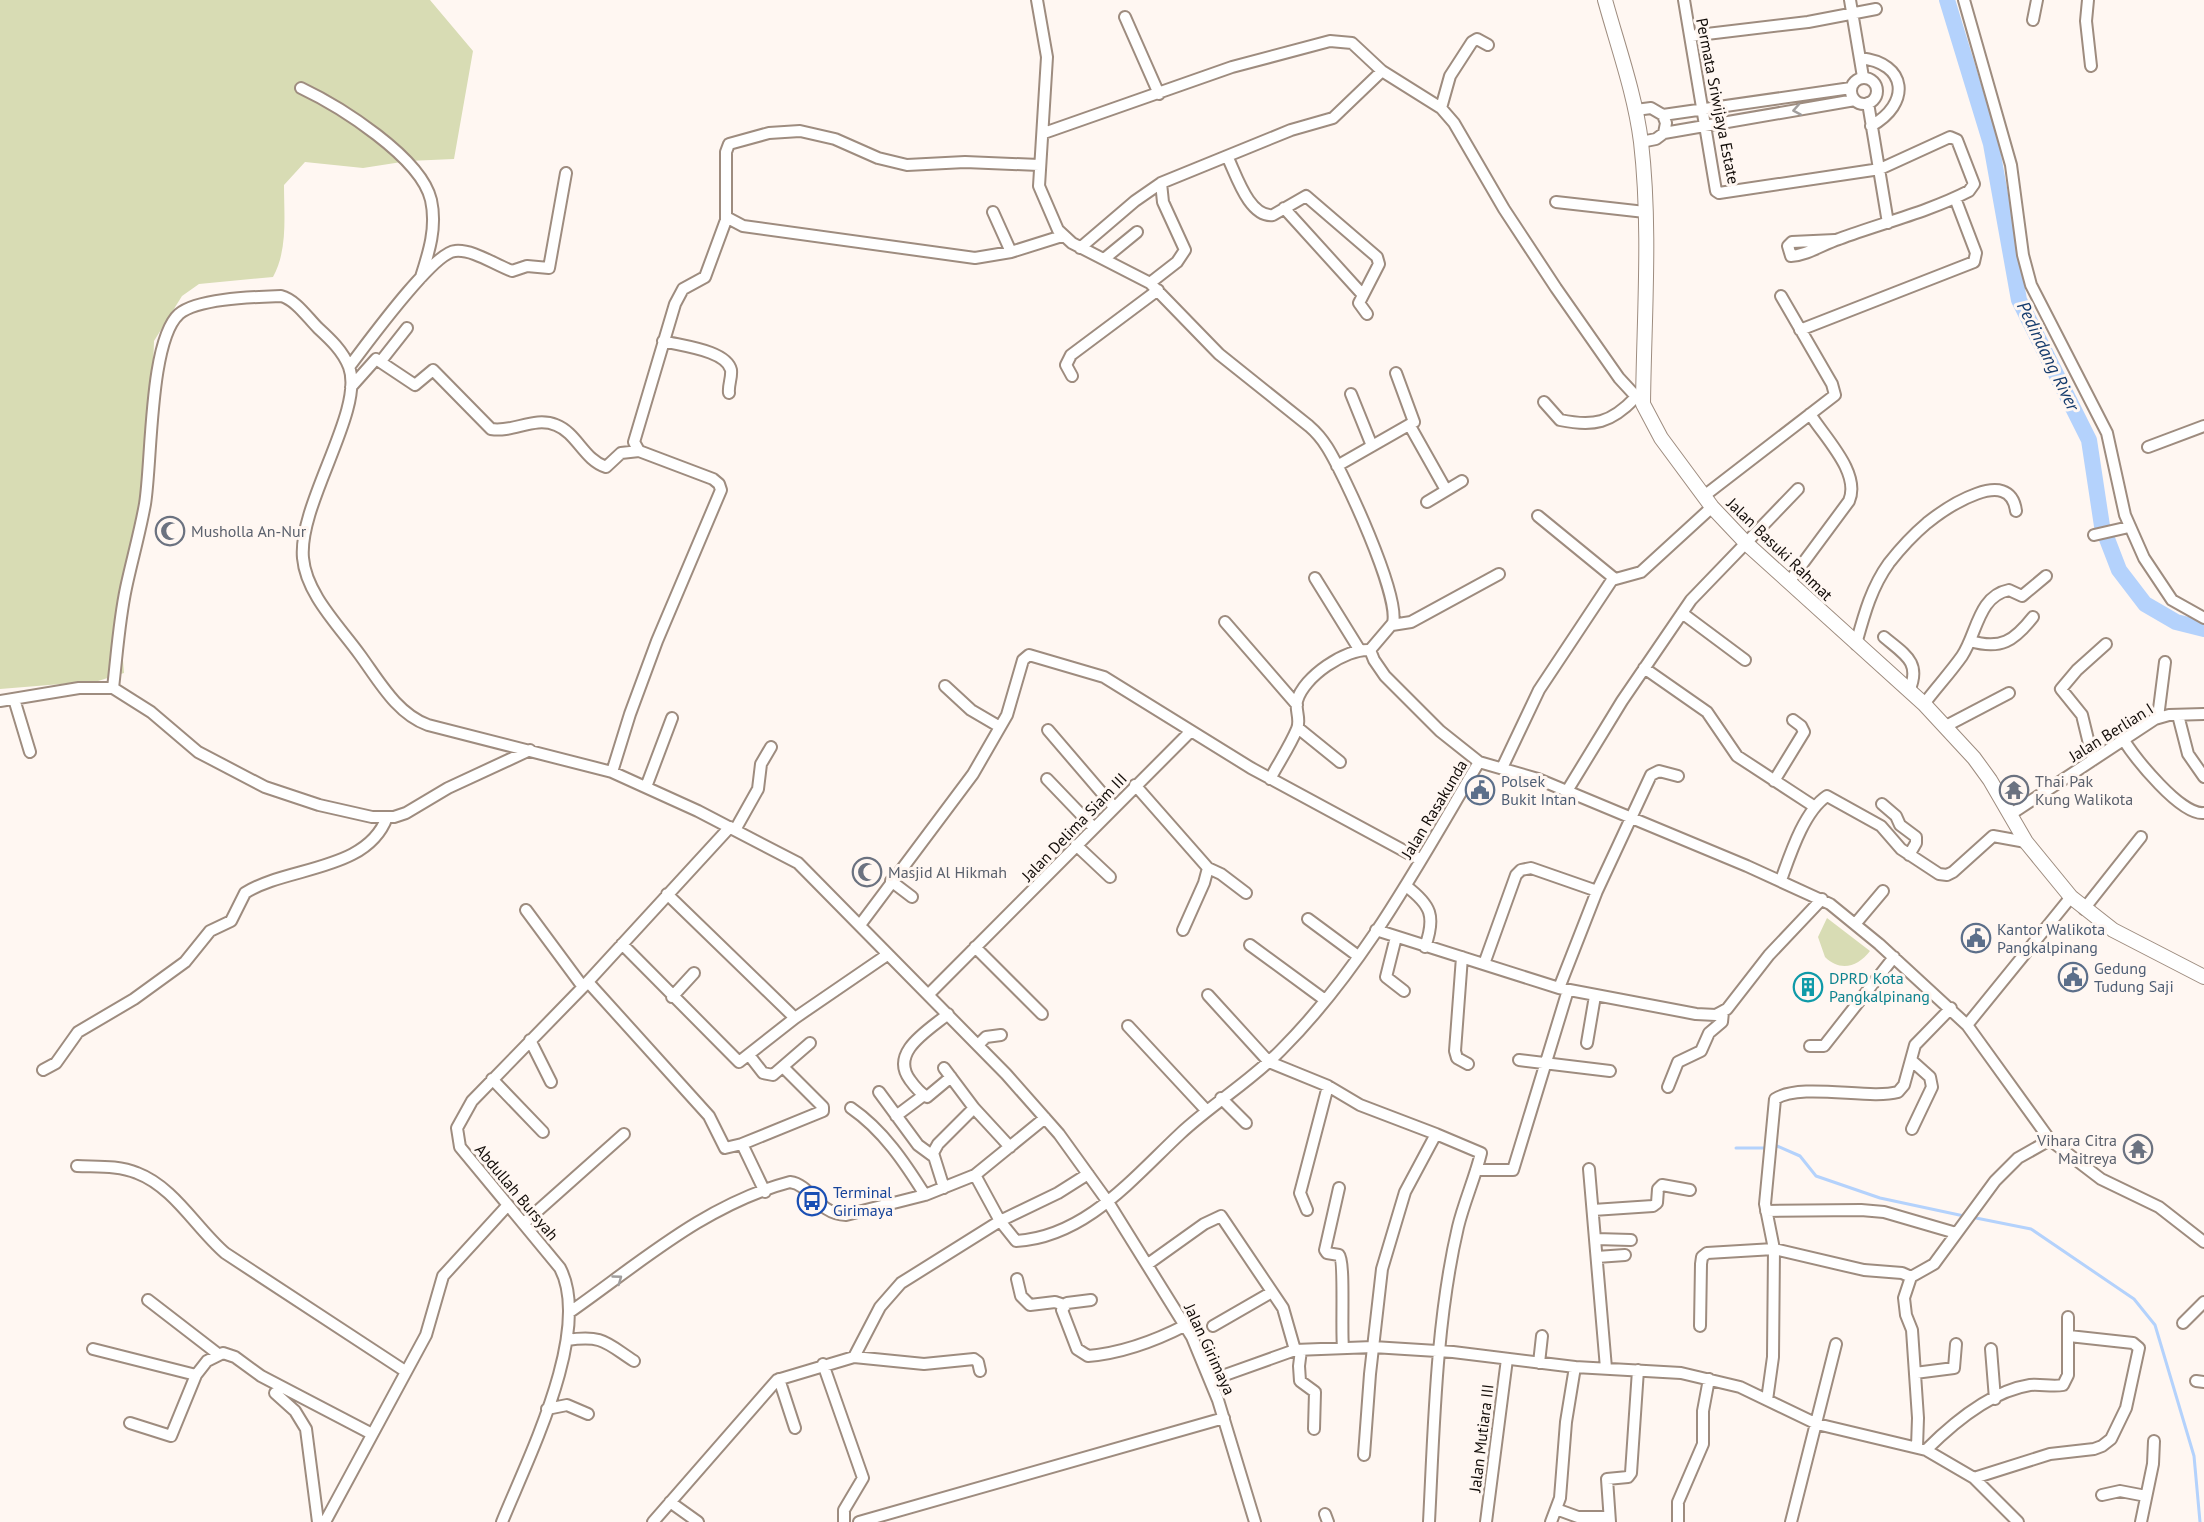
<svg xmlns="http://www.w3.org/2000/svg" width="2204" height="1522" font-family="'PT Sans',sans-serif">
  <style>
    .green { fill: #d8dcb4 }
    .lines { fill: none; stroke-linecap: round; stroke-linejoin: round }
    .stream { stroke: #b4d2fc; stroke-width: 3 }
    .river { stroke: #b4d2fc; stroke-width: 16 }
    .minor-casing { stroke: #9e8c7f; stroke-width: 14 }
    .tertiary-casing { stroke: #9e8c7f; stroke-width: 16 }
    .minor { stroke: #fff; stroke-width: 10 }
    .tertiary { stroke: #fff; stroke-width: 14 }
    .oneway { stroke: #a19e9d }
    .labels { text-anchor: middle; stroke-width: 6; stroke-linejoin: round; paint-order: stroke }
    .street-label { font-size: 16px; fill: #130d09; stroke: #fff7f2 }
    .worship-label { font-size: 16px; fill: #5b616d; stroke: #fff7f2; text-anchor: start }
    .service-label { font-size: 16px; fill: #4e5e75; stroke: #fff7f2; text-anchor: start }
    .culture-label { font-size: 16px; fill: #0d838f; stroke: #fff7f2; text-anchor: start }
    .transit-label { font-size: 16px; fill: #164399; stroke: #fff7f2; text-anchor: start }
    .water-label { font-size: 18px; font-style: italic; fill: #153b6d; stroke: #fff7f2 }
  </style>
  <rect width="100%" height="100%" fill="#fff7f2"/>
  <!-- green -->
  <path class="green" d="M0,0h430l43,51 -19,108 -46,2 -45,7 -58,-6 -21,23c0,30 4,65 -11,92l-74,7 -17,12 -28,45 -4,120 -31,151 5,61 -26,8 -98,8z
    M1827,918l43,33c-12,16 -30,21 -45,6l-7,-20z"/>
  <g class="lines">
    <!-- stream -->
    <path class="stream" d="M1777,1146l23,10 16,20 64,22 84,18
      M1736,1148h29
      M1971,1217l60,12 103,70 21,26 39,131 6,66"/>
    <!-- river -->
    <path class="river" d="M1947,0l44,144 28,156 70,140 13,86 17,44 26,34 31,18 28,7"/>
    <!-- minor casing -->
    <g class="minor-casing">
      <path id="minor" d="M1037,0l10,57 -8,129 19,44 14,13 78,40 69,71 90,72c7,6 13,13 18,21 17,27 73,148 66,176l-23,27 4,10 11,16 55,55 39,31 59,17 209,87 83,38 49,40 88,81 83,115 51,39 58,28 45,35
        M1684,0l32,191 3,2 161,-24 70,-32 7,3 17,44 -5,7c-41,21 -87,32 -130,48 -16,5 -31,16 -48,17l-3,-10 4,-4 43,-2
        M1850,0l13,77
        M1964,0l47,165 12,90 8,30 76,148 18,82 19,43 28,42 32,18
        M2088,0l-2,21 5,45
        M1125,17l34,77
        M2033,20l4,-20
        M1690,36l118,-14 68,-13
        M1860,58c48,5 51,46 11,68
        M1851 91a13 13 0 1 1 26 0a13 13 0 1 1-26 0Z
        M301,88c38,18 120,69 130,112 6,27 -2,52 -10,77
        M1868,103l20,120
        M1441,108l9,-32 22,-34 5,-3 11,6
        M1636,110l15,-2 12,7 3,8 -2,10
        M1663,115l188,-27
        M1044,133l188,-66 98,-26 22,2 30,28 59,37 13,15 50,86 52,79 63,90 24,26
        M1641,142l15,-3 8,-6 191,-33
        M1227,156c9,18 22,62 46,59l33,-19 71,61 2,7 -20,39 8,11
        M1556,202l89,10
        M1284,208l78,86
        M993,212l18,40
        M726,217l17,9 232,32 36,-6 51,-16
        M1080,248l55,-47 26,-18 130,-53 42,-12 49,-47
        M1104,259l33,-27
        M1150,283l27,-21 8,-12 -22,-48 -2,-19
        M1800,330l174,-68 2,-9 -21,-55
        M663,341c18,5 63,9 68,29 1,8 -3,15 -2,23
        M381,361l26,-33
        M349,367c17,-22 83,-114 106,-116 18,-2 40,14 57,20l15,-5 22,2 17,-95
        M1072,376l-6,-11 5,-10 87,-65
        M351,387l25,-28 39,26 18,-15 58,59c22,4 43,-13 65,-4 21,8 28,35 50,42l15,-14 18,-2
        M1351,394l21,52
        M1544,402l16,18c34,7 51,3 75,-22
        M1410,426l36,64
        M2148,447l56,-21
        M1337,466l77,-44 -18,-49
        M1704,496l131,-101 -3,-11 -51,-88
        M1427,502l35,-21
        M1538,516l77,63
        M2094,535l35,-8
        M1315,578l44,71
        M1789,582l60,-81c12,-28 -24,-63 -39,-87
        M1682,613l63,47
        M1225,622l72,83
        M1392,625l19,-3 88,-48
        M1884,637c20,17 38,25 25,54
        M1970,641c31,9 44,0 63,-24
        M1856,644c8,-29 15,-56 33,-81 11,-14 25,-29 38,-40 20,-16 83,-58 89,-12
        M1644,668l63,44 30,44 78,51
        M945,686l26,24 29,17
        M113,688l38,24 47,40 67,35 54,18 53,12h22l12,-4 42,-25 82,-38
        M14,699l16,53
        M0,701l79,-13h34c4,-34 6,-67 13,-100 6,-28 14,-56 19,-84 7,-42 4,-163 34,-190 19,-16 77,-17 102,-18 15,4 26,21 37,32 12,11 25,23 31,39 16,43 -51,137 -46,191 3,36 37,69 57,97 19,26 37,59 68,70l184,47 86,39 100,52 208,211 53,60 49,68 84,135 26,63 37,122
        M1924,704c12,-16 26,-31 38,-48 15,-22 16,-60 47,-66l13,6 24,-20
        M2178,715l10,39 16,23
        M2158,717l7,-55
        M1946,726l63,-33
        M1298,728l42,34
        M1048,730l66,77
        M2123,739c12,19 58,77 81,74
        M2093,760l-11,-45 -21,-26 16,-19 29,-26
        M1502,768l37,-78 73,-110 29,-8 71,-65
        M612,772l18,-58 27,-73 64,-151 -2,-6 -6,-5 -74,-28 -5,-9 41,-138 8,-15 22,-12 21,-57v-68l3,-8 40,-11 31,-2 35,8 43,19 29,7 58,-3 74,3
        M1047,779l47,49
        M1270,779c9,-17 20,-33 27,-50 4,-10 -2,-18 0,-28 6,-24 49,-53 73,-51
        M1774,781l30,-49 -3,-6 -8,-6
        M1135,785l73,83 -4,15 -21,47
        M646,787l26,-69
        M1567,791l55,-90 69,-101 107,-111
        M1882,804l14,12 4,9 16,12v6l-7,12
        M2011,814l144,-95 14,-4 35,-1
        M735,830l23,-41 3,-25 10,-17
        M1076,845l34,32
        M1208,868l13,6 25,19
        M1781,880c9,-25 23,-69 46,-84l54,30 20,23 38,25 8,1 6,-3 40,-36 33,6
        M891,881l21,16
        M1406,886c25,19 30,30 19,61
        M667,894l128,124
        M2084,909l57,-72
        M526,910l57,77
        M1308,919l50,37
        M1856,923l27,-32
        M860,925l113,-151 34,-59 16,-55 6,-5 75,22 147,91 170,92
        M1376,930l183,58 38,-97 54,-116 8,-4 19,5
        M1396,937l-10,40 18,14
        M622,944l117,118 56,-44 92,-63
        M1250,945l75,55
        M975,947l67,67
        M1462,957l-7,94 2,7 11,6
        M1484,964l32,-89 5,-5 10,-2 66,23
        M588,982l121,134 16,32 17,-4 23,48
        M1559,988l137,26 20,1 11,-6 42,-54 53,-56
        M928,995l263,-264
        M1208,995l61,67 59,24 32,19 76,29 -31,58 -23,77 -12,105 -6,81
        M672,997l22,-24
        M948,1014c-19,16 -59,38 -38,66 5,7 10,13 17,17l24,-20
        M1967,1025l104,-128
        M1128,1026l78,84
        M530,1040l21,42
        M1587,1043l8,-47
        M978,1045l8,-8 15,-2
        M1810,1046h14l70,-89
        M749,1055l14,18 10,2 37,-32
        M1519,1060l91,11
        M1911,1060l19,17 2,10 -20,42
        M944,1068l30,40 36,39
        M43,1070l13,-7 22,-31 56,-33 51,-37 25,-31 21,-10 14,-28c42,-27 122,-21 142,-76
        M492,1079l51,53
        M1668,1087l10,-25 23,-11 8,-18 13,-11 1,-10
        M879,1092l39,53 15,11
        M1221,1098l25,25
        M851,1108c32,22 54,55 74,87
        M896,1116l28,-21
        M742,1144l81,-33v-4l-40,-40
        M77,1166c19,1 41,-1 60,7 37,14 59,55 88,80l180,118
        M1589,1169l17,199
        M1476,1170h37l55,-180
        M975,1175l25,46 16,20c69,-4 116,-62 164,-107 32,-30 71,-53 101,-84 83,-83 139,-189 198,-288
        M944,1188l-11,-35 5,-9 36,-36
        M1339,1188l-14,62 2,3 12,2c6,6 2,76 4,92
        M1307,1210l-7,-17 28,-107
        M1593,1210l60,-4 4,-3 1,-14 4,-4 28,5
        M1766,1211l95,-1 23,2 72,21
        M524,1223l100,-89
        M1596,1239l35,1
        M1597,1257l28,-2
        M1148,1264l56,-40 17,-8 62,92 12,42
        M1017,1279l4,17 9,9 25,-3 9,3
        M148,1300l70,54
        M1091,1300l-24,3 -5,7 15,39 11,7c35,-3 67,-15 98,-31
        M570,1312c70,-49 136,-108 220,-130 22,3 27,32 56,33l79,-20 50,-20 70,-57
        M2183,1323l21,-21
        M1213,1326l59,-34
        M1700,1326l1,-62 1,-7 5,-4 67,-4 90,21 38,3 9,4
        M567,1340c36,-5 38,2 67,21
        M93,1349l103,26 11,-14 16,-8 12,4 26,19 111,58
        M1991,1349l4,50
        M1301,1350l-2,16 1,15 15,11 -1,37
        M854,1357l26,-50 21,-24 99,-62 58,-28 30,-19
        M1539,1363l3,-27
        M823,1364l40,114 -19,32v12
        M1915,1373l39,-5 2,-24
        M779,1379l16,49
        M1211,1380l84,-30 78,-3 80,5 122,15 106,6 59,14 77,37 109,26 48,28 44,44
        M2196,1381l8,1
        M275,1393l20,18 11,18 12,93
        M1767,1400l6,-43 1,-108 -9,-45 10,-105c26,-17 94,1 123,-7l6,-7 11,-40 36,-37
        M547,1409l20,-4 21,9
        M130,1423l41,13 25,-61
        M1917,1447l1,-29 -6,-88 -6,-15 -2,-17 7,-21 23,-13 61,-83 23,-23 32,-18
        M1926,1450c27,-27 65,-59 104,-65 11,-1 23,2 33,0l5,-10v-58
        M1974,1478l76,-24 44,-5 8,-3 9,-7 15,-31 13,-60 -6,-5 -64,-7
        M2102,1495l18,-4 26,5
        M670,1502l28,20
        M1556,1509l22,8h31
        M1325,1514l3,8
        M325,1522l101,-187 17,-59 65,-71
        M502,1522c25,-62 91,-191 58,-254l-100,-121 -3,-19 15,-27 111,-114 147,-160
        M653,1522l124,-142 77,-23 70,7 50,-5 4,3 2,9
        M859,1522l365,-104
        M1429,1522c5,-96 7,-201 29,-295 6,-25 17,-49 23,-74l-45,-19
        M1486,1522l21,-163
        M1551,1522l9,-24 6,-76 9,-55
        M1610,1522l-3,-43 21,-2 3,-4 7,-103
        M1678,1522v-20l25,-58v-33l6,-32
        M1791,1522l45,-178
        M2141,1522l12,-58 1,-23"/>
    </g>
    <!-- tertiary casing -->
    <g class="tertiary-casing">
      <path id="tertiary" d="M1605,0c13,47 30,94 36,142 10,86 3,175 2,262l18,34 51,69 35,37 177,160 50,54 16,22 36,62 45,55 42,33 91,47"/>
    </g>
    <!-- minor -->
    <use href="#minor" class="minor"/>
    <!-- tertiary -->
    <use href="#tertiary" class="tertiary"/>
  </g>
  <!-- one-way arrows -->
  <defs><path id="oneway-chevron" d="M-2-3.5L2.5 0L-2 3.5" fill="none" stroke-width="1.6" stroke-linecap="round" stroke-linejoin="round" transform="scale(1.5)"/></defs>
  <g class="oneway">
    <use href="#oneway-chevron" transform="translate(1797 110) rotate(170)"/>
    <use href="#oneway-chevron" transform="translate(618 1279) rotate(-36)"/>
  </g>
  <!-- icons -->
  <defs>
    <g id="mosque-ring" transform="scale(1.5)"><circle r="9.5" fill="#fff7f2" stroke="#6b7280" stroke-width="1.5"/><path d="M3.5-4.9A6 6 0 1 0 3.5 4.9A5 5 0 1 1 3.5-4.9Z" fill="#6b7280"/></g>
    <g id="civic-ring" transform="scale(1.5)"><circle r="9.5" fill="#fff7f2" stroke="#5c6f8a" stroke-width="1.5"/><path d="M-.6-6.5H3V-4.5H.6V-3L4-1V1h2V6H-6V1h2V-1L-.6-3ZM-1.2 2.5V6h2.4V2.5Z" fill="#5c6f8a"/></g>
    <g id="temple-ring" transform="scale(1.5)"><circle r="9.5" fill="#fff7f2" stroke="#6b7280" stroke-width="1.5"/><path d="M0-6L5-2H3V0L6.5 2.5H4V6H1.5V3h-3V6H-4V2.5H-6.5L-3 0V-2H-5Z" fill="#6b7280"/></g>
    <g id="building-ring" transform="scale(1.5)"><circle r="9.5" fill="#fff7f2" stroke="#0f9aa8" stroke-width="1.5"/><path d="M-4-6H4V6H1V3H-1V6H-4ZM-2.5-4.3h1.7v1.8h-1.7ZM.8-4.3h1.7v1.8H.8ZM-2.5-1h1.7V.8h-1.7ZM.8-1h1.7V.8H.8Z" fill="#0f9aa8"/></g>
    <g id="bus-ring" transform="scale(1.5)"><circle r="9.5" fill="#fff7f2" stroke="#1a4fb4" stroke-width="1.5"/><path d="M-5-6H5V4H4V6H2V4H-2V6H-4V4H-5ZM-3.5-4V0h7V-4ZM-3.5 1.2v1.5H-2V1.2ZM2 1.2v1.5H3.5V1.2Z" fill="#1a4fb4"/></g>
  </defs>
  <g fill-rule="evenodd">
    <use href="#mosque-ring" x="170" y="531"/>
    <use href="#civic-ring" x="1480" y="790"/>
    <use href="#temple-ring" x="2014" y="790"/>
    <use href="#mosque-ring" x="867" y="872"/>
    <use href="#civic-ring" x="1976" y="938"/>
    <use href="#civic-ring" x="2073" y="977"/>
    <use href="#building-ring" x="1808" y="987"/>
    <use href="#temple-ring" x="2138" y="1149"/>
    <use href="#bus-ring" x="812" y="1201"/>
  </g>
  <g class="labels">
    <!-- street labels -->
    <g class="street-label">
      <text transform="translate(1718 101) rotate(79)" y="6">Permata Sriwijaya Estate</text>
      <text transform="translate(1780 549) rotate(44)" y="6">Jalan Basuki Rahmat</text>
      <text transform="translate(2111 732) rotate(-32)" y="6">Jalan Berlian I</text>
      <text transform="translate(1434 809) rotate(-59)" y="6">Jalan Rasakunda</text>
      <text transform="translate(1074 827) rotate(-46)" y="6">Jalan Delima Siam III</text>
      <text transform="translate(517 1192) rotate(50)" y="6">Abdullah Bursyah</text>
      <text transform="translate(1210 1349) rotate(65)" y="6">Jalan Girimaya</text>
      <text transform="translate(1481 1438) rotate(-83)" y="6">Jalan Mutiara III</text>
    </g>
    <!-- worship labels -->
    <g class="worship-label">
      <text x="191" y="537">Musholla An-Nur</text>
      <text x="2035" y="787">Thai Pak<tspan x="2035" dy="18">Kung Walikota</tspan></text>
      <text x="888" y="878">Masjid Al Hikmah</text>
      <text x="2117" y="1146" text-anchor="end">Vihara Citra<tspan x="2117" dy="18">Maitreya</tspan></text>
    </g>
    <!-- service labels -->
    <g class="service-label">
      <text x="1501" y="787">Polsek<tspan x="1501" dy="18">Bukit Intan</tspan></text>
      <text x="1997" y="935">Kantor Walikota<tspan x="1997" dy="18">Pangkalpinang</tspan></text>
      <text x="2094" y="974">Gedung<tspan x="2094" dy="18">Tudung Saji</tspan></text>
    </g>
    <!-- culture labels -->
    <g class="culture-label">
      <text x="1829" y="984">DPRD Kota<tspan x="1829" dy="18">Pangkalpinang</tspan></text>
    </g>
    <!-- transit labels -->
    <g class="transit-label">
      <text x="833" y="1198">Terminal<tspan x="833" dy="18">Girimaya</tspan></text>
    </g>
    <!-- water labels -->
    <g class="water-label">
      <text transform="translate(2048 356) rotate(64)" y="6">Pedindang River</text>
    </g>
  </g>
</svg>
